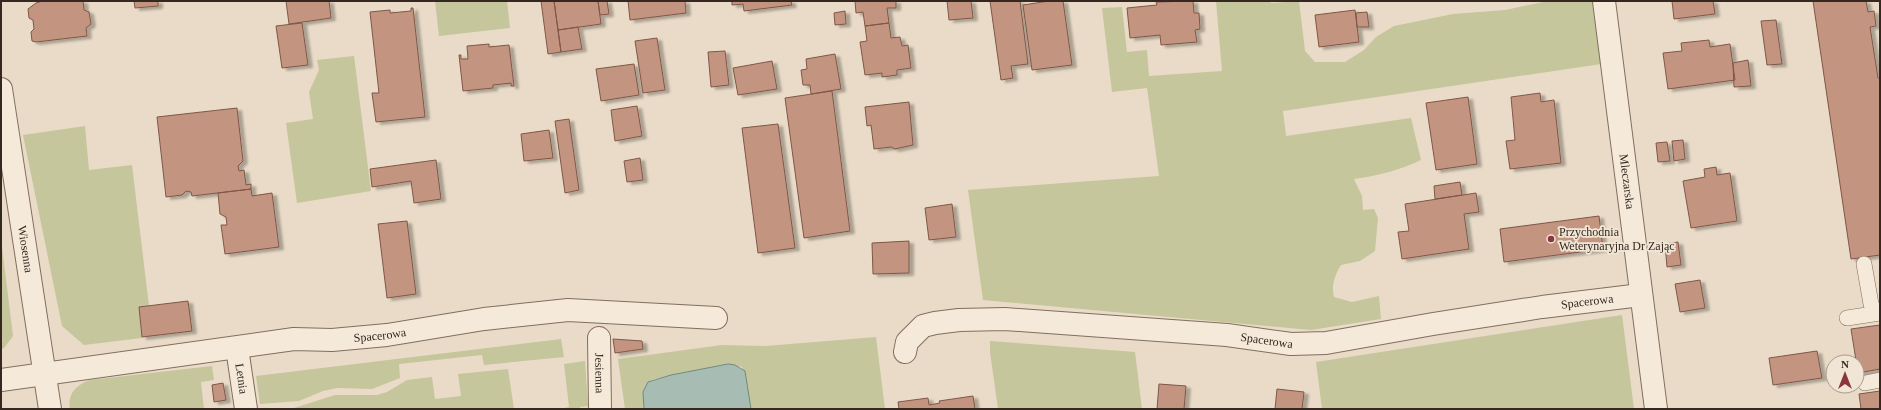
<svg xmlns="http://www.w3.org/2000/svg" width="1881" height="410" font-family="Georgia,serif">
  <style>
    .green { fill: #c5c69c }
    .water { fill: #a7bdb4; stroke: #6f8a81 }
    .building { fill: #c39581; stroke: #7f5747; filter: url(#shadow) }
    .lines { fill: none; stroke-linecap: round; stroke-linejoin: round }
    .service-casing { stroke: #826e5e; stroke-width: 16 }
    .minor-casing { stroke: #826e5e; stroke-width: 24 }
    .service { stroke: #f5e9d9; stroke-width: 15 }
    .minor { stroke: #f5e9d9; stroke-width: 22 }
    .poi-dot { fill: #8a353f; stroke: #f1e6d5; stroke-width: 1.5 }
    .labels { text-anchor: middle; stroke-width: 3.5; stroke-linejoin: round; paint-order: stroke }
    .street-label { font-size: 12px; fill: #342820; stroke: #f1e6d5 }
    .poi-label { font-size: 12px; fill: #342820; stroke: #f1e6d5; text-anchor: start }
  </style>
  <defs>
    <filter id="shadow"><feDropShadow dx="4.5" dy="2.5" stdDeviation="1" flood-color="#0004"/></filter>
  </defs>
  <rect width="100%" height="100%" fill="#e9dbc7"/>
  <!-- green -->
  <path class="green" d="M435,1h72l3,27 -71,8z
    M1216,1h55v2l28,-2 6,50 10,11h30l19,-12 12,-13 18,-11 59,-12 52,-4 43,-9h46l7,63 -318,47 3,25 125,-18 10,42c-20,10 -45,16 -67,19l8,17 1,14 11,-1 4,9 -3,33 -15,10 -19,4c-6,9 -10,21 -7,32l18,5 27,-6 2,23 -70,11 -328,-30 -15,-110 191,-14 -12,-88 -35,4 -10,-84 20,-1 5,45 20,-2 2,26 73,-5z
    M354,56l17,135 -74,12 -11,-80 27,-4 -4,-27 10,-22 -2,-10z
    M85,126l4,44 43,-5 17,141 -10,2 3,30 -58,7 -22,-19 -39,-191z
    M1,239l12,97 -9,12 -3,1z
    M1622,315l12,94h-312l-6,-47z
    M876,337l9,72h-134l-9,-42 -14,-3 -74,15 -6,3 -5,21 1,6h-19l-7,-50 104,-14 44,1z
    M561,339l3,18 -80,8 -2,-10 -83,9 1,14 -28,11 -35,-1 -14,3 -24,10 -39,3 -4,-28z
    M990,341l145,11 7,57h-144l-8,-57z
    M585,361l3,45 -8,1v2h-20l9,-2 -5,-43z
    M212,366l2,14 -13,2 3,27h-134c-3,-15 6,-24 20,-29z
    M508,369l6,40h-223l44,-14h42l10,-3 20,-12 25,-3 3,22 26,-3 -3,-22z"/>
  <!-- water -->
  <path class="water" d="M728,364l7,1 10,6 6,38h-107l-1,-17 5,-10 23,-7z"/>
  <!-- building -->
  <path class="building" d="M42,1h41l1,9 5,2 2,12 -5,4 1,8 -51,6 -4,-1 -1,-9 3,-3 -1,-9 -4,-2 -1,-9 8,-6z
    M134,1h24v5l-23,2z
    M286,1h43l2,17 -42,6z
    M541,1h13l7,51 -13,2z
    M554,1h44l3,23 -43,6z
    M598,1h9l2,13 -9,1z
    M628,1h57l1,12 -56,7z
    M732,1h59l1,4 -48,6 -1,-7 -11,1z
    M855,1h41v7h-9l2,15 -24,3 -2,-14 -7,1z
    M947,1h24l2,17 -24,2z
    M990,1h30l8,63 -17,2 2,12 -12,2z
    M1049,1h14l9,64 -40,5 -9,-65z
    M1193,1l1,12h5l1,16 -5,1 2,12 -36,3 -1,-10 -30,3 -3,-30 30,-3 -1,-3z
    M1672,1h41l2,13 -41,5z
    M1813,1h53l2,11 6,-1 2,15 -6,1 8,51h2v177l-29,4z
    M411,8h2l12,109 -49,5 -4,-29h7l-9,-81 20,-2v3l21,-2z
    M1355,10l4,32 -40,5 -4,-32z
    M845,11l1,13 -11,1 -1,-12z
    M1367,12l2,15h-12l-1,-14z
    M1776,20l6,44 -15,1 -6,-44z
    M302,23l6,42 -26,3 -6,-42z
    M889,23l2,15 9,-1 2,9 6,-1 3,23 -14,2v5l-15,2v-4l-17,2 -5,-33 7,-1 -2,-15z
    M578,27l4,22 -21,3 -3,-22z
    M657,38l8,52 -22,3 -8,-52z
    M1709,40l1,7 20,-3 5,36 -67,9 -5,-36 19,-2 -1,-8z
    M489,44v3l20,-2 5,41h-3v-3l-18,2v3l-30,3 -4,-36h2v4h7l-1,-13z
    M725,51l4,34 -18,2 -3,-35z
    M835,54l6,35 -30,5 -1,-9h-7l-2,-15 6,-1 -1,-10z
    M1748,60l3,26 -17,1 -1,-24z
    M772,61l5,28 -39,6 -5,-27z
    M634,64l5,31 -38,6 -5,-32z
    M832,91l18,140 -46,7 -19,-140z
    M1540,93l1,9 13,-2 7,63 -51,6 -4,-28 9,-1 -4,-43z
    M1468,97l9,67 -41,6 -10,-67z
    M909,102l4,43 -18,4 -4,-2 -17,2 -3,-24 -4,1 -2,-19z
    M637,106l5,30 -27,5 -4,-31z
    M237,108l6,53 -5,5 1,5 5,-1 2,15 5,-1v5l-59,7 -1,-4 -5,-1 -4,4 -16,2 -9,-80z
    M569,119l10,71 -14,3 -10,-72z
    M778,124l17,124 -37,5 -16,-125z
    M549,130l4,28 -29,3 -3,-27z
    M1683,140l2,19 -11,2 -2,-20z
    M1667,142l3,19 -12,1 -2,-19z
    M640,158l3,22 -16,2 -3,-21z
    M436,160l5,39 -27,4 -3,-22 -39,6 -2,-18z
    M1716,167l1,8 13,-2 7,48 -46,7 -8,-47 22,-4 -1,-8z
    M1460,182l2,13 -27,4 -1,-13z
    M251,189l1,7 20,-3 7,54 -54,7 -4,-29h6l-1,-8 -6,-3 -2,-21z
    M1476,193l3,19 -15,2 5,35 -67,10 -4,-27 11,-1 -4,-27z
    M952,204l4,33 -27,3 -4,-32z
    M1599,216l4,33 -99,13 -4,-33z
    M407,221l9,73 -29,4 -9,-74z
    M909,241v32l-36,1 -1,-31z
    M1678,242l3,23 -14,2 -2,-23z
    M1700,280l5,28 -25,4 -5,-28z
    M188,301l4,30 -50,6 -3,-30z
    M1880,325v44l-22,4 -7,-44z
    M613,339l29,2 1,8 -28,4z
    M1817,351l5,27 -49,7 -4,-27z
    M223,383l3,17 -12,2 -2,-17z
    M1159,384l27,2 -2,23h-27z
    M1277,389l27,3 -2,17h-27z
    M1880,391v18h-19l-2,-15z
    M973,396l2,13h-76l-1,-7 30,-4 1,7 11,-2 -1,-2z"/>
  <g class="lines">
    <!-- service casing -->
    <g class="service-casing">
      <path id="service" d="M1864,264l7,40 2,4 7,4
        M1847,318l33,-5
        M1865,383l15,-3"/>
    </g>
    <!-- minor casing -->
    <g class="minor-casing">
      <g id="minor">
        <path id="s1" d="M1604,1l52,408"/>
        <path id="s2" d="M1,89l49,320"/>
        <path id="s3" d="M599,338l1,71"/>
        <path id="s4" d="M237,348l9,61"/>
        <path id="s5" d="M905,352l2,-10 16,-16 12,-3 24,-3 46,-1 222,16 64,9 35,-1 107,-19 109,-17 99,-12"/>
        <path id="s6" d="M1,380l293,-41 38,1 55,-5 97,-16 84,-9 148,8"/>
      </g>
    </g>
    <!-- service -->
    <use href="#service" class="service"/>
    <!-- minor -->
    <use href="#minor" class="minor"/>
  </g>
  <!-- markers -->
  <circle class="poi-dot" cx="1551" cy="239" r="4"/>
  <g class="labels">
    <!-- street labels -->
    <g class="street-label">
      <text dy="4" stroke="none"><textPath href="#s1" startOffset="182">Mleczarska</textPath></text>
      <text dy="4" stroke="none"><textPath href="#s2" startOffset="162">Wiosenna</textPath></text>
      <text dy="4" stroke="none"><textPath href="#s5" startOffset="702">Spacerowa</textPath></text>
      <text dy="4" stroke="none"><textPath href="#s6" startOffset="382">Spacerowa</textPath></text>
      <text dy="4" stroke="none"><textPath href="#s5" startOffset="378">Spacerowa</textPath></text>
      <text dy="4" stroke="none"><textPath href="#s3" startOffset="35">Jesienna</textPath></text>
      <text dy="4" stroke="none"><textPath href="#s4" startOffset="31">Letnia</textPath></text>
    </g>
    <!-- poi labels -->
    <g class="poi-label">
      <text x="1559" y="236">Przychodnia<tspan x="1559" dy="14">Weterynaryjna Dr Zając</tspan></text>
    </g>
  </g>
  <!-- border -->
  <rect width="1881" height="410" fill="none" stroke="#342820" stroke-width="4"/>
  <!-- north arrow -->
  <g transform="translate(1845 374)"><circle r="19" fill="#f1e6d5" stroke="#a59a8d"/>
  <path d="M0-3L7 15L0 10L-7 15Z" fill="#8a353f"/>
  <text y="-6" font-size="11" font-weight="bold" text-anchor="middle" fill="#342820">N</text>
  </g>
</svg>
